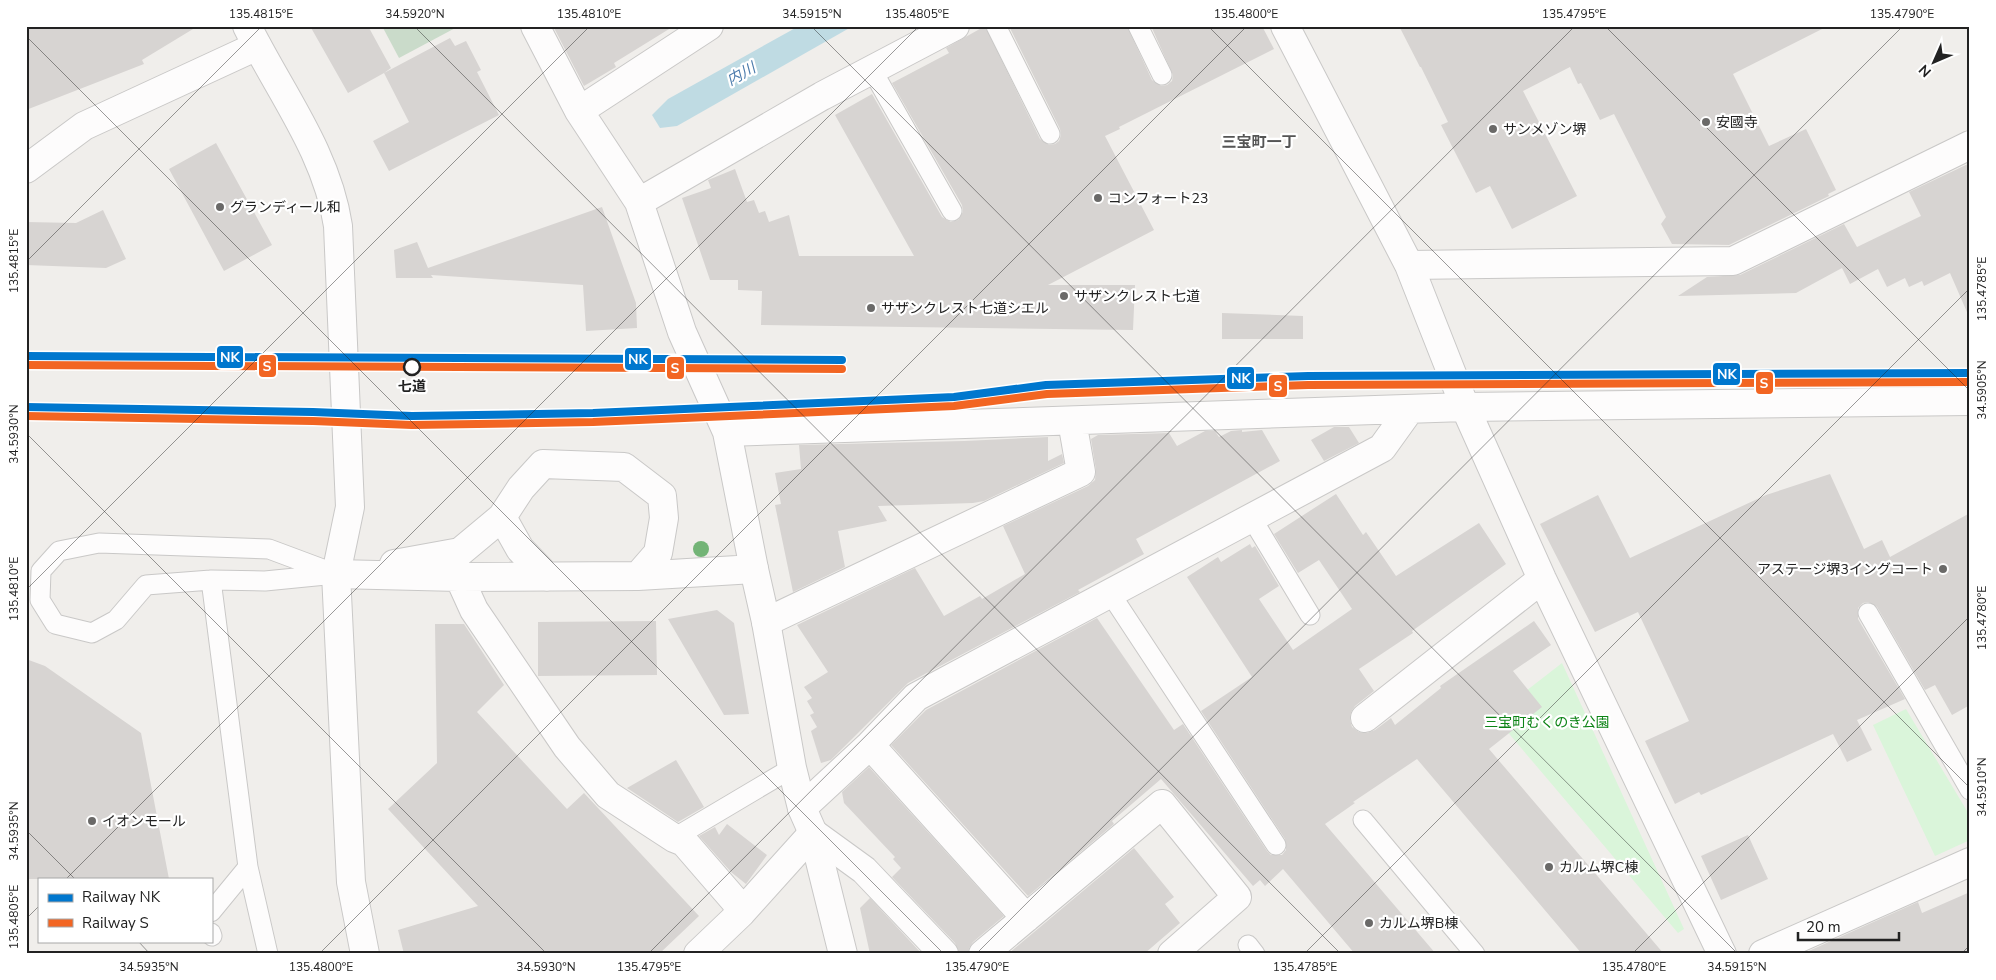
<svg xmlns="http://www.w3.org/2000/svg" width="1996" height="980" font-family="'Nunito Sans','Noto Sans JP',sans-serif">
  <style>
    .cemetery { fill: #cadbca }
    .park { fill: #daf5da }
    .water { fill: #bfdbe3 }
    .building { fill: #d7d4d2 }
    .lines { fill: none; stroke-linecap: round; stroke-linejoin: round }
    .service-casing { stroke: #c9c8c7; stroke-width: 21 }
    .minor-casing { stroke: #c9c8c7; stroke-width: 30 }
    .tertiary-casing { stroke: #c9c8c7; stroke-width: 30 }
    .service { stroke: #fdfcfc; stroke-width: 19 }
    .minor { stroke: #fdfcfc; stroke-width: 28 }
    .tertiary { stroke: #fdfcfc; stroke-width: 28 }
    .rail-1-casing { stroke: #fff; stroke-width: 11 }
    .rail-2-casing { stroke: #fff; stroke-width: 11 }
    .rail-1 { stroke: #0077ce; stroke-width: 8 }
    .rail-2 { stroke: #f26522; stroke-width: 8 }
    .tree { fill: #73b476 }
    .ticks { fill: none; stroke: #222; stroke-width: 1; stroke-opacity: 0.45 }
    .poi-dot { fill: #6a6968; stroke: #fff; stroke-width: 2 }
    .stop-dot { fill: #fff; stroke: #222; stroke-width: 2.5 }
    .labels { text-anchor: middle; stroke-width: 4.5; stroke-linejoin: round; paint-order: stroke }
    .poi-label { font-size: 14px; fill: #222; stroke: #fff; text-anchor: start }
    .stop-label { font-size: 14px; font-weight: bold; fill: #222; stroke: #fff }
    .park-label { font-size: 14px; fill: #0c8416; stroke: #fff }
    .water-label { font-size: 15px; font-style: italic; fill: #4a7aab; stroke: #fff }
    .neighbourhood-label { font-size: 15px; font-weight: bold; fill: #555; stroke: #fff }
    .line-badge { stroke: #fff; stroke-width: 2 }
    .badge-label { font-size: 14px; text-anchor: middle; font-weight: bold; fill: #fff }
    .neatline { fill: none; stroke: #222; stroke-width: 2 }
    .ticks-label { font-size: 12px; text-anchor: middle; fill: #222 }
  </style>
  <rect width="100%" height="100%" fill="#f0eeeb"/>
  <!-- cemetery -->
  <path class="cemetery" d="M382,26h77l-60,32z"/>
  <!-- park -->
  <path class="park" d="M1562,663l122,266 -6,4 -184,-217z
    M1906,709l64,107v24l-35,16 -62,-131z"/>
  <!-- water -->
  <path class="water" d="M799,26h54l-176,100 -17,2 -8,-13 16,-16z"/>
  <!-- building -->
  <path class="building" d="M26,26h172l-56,34 2,4 -118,46z
    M310,26h58l23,42 -7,5 66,-35 5,8 11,-5 15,29 -4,2 22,43 -110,56 -16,-30 36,-19 -25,-49 -36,20z
    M553,26h121l-60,37 2,4 -32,19z
    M985,26l55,113 9,6 6,-1 4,-3 2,-6 -1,-6 -51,-103h118l25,54 9,6 6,-1 5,-4 1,-6 -22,-49h111l12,23 -155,78 1,2 -15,7 49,94 -106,55h87l-2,45 -372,-5 1,-34 -24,-1v-10h-28l-28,-82 29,-10 -3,-8 27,-11 12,33 7,-2 5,13 6,-2 4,11 20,-7 10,41h115l-79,-141 37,-21 70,123 9,5 7,-2 5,-8 -1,-7 -70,-122 57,-30 -3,-5z
    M1399,26h429l-95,48 36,72 37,-17 30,61 -8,4 1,2 -100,49 -57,-1 -11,-20 5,-7 -52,-103 -14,6 -19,-37 -3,1 -8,-17 -47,24 54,105 -65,33 -22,-43 -14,7 -35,-68 7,-3 -27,-55h-1z
    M216,143l56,102 -48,26 -55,-102z
    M1970,163v156l-20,-46 -26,13 -2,-5 -13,6 -4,-9 -18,9 -9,-18 -28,15 -8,-16 -46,25 -118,3 29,-19 33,-2 104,-51 13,23 64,-31 -12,-24z
    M602,207l34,96 1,25 -51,3 -3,-46 -152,-10 2,3h-37l-2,-28 23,-8 11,26z
    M103,210l23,49 -20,9 -80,-3v-43l50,1z
    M1222,313l81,3v23h-81z
    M1334,427h15l10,16 -35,18 -13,-21z
    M1242,430v2l20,-2 18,31 -144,78 8,15 -66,36 2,2 -172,91 -77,77 -10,3 -10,-32 6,-4 -7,-12 4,-2 -7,-12 5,-3 -8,-11 24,-15 -31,-47 118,-57 29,48 36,-20 2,3 43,-25 -22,-48 85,-40 7,-6 1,-10 -5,-31 7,-4 71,-2 8,13 28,-15h10l4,6 12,-6z
    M1048,437v24l14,-7 2,9 -80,38 -11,2 -95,3 9,15 -49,10 7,36 -52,25 -18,-87 6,-1 -6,-31 26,-4 -2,-24 165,-4z
    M1830,474l34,75 18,-9 8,17 80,-44v192l-18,10 -17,-30 -10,5 -48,-83 -9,-5 -5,1 -5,5v11l47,80 -48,21 15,30 -25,12 -14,-28 -132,61 -2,-3 -24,12 -30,-63 44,-20 -51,-109 -43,20 -55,-108 58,-29 32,63 136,-63z
    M1336,494l27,41 3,-3 30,44 83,-53 27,41 -94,67 1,2 -54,36 15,22 -19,15 -4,6 -1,8 2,7 7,5 8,1 8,-3 16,-12 4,7 46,-37 -1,-2 94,-65 17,24 -38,26 29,36 -53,42 175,205h-82l-165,-195 -64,43 2,1 -30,21 111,130h-81l-72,-85 -18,17 -5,-6 -7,6 -92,-107 -49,42 2,3 -86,72 -137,-151 35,-35 171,-92 77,112 9,-6 84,127 4,4h11l4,-5 -1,-11 -84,-128 51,-34 -65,-100 31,-20 3,5 29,-18 2,4 3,-2 24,40 -20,13 34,51 59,-41 -33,-49 -21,13 -24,-39z
    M717,610l17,13 15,91 -25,1 -56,-96z
    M656,621l1,54 -119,1v-54z
    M435,624h29l40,61 -27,27 90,97 17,-16 115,123 -40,38h-255l-6,-24 80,-24 -90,-97 49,-46z
    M26,659l19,7 96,67 28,146h-143z
    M676,760l28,47 -26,15 -51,-34z
    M869,767l135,149 -31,26 -4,6 -1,6h-9l-4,-11 -63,-66 9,-9 -8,-9 2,-2 -51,-54 -2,-11z
    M727,824l40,31 -21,29 -15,-12 -32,-36 16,-9 4,8z
    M1748,835l20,44 -47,21 -20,-44z
    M1134,848l40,49 -9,7 15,19 -36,31h-136z
    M1970,892v62h-168l116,-52 4,11z
    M870,898l52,56h-52l-10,-46z"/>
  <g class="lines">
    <!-- service casing -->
    <g class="service-casing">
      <path id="service" d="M996,26l54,108
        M1138,26l24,49
        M872,70l80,141
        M1251,517l59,98
        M99,543l170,6 67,25 -71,7 -54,-1 -65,5 -30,35 -24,13 -37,-9 -15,-24 1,-29 18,-20z
        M211,580l37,287 20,87
        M1110,593l166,252
        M1868,613l102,177
        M1363,820l112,134
        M674,838l118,-70
        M211,912l37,-45
        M211,933l1,3
        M1248,945l7,9"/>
    </g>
    <!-- minor casing -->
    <g class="minor-casing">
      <path id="minor" d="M1285,26l124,239 56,142 77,172 180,375
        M579,111l130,-85
        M26,169l58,-43 173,-80
        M639,202l183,-106 133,-70
        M1409,265l324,-4 237,-116
        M727,432l738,-25 505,-6
        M502,517l18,32 27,28
        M394,564l66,-12 42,-35 19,-29 22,-24 81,3 38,29 2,22 -6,35 -20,23
        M336,574l123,3 179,-1 116,-7 -27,-137 -45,-100 -43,-130 -60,-91 -44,-85
        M459,577l15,33 93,137 41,48 66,43 10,4 51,59 6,12
        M766,622l315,-150 -9,-51
        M1365,718l177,-139
        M870,745l156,173
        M802,808l68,-63 46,-48 466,-249 28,-39
        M698,954l43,-41 72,-80 51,37 80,84
        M983,954l179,-150 75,93 -65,57
        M1763,954l207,-92"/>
    </g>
    <!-- tertiary casing -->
    <g class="tertiary-casing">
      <path id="tertiary" d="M247,26c32,65 80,126 91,200l12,281 -14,67 15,308 14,72
        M754,569l12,53 26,146 10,40 11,25 30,121"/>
    </g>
    <!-- service -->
    <use href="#service" class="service"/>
    <!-- minor -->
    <use href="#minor" class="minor"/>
    <!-- tertiary -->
    <use href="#tertiary" class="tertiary"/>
    <!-- rail-1 casing -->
    <g class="rail-1-casing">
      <path id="rail-1" d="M26,356l816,4
        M26,407l287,5 99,4 181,-3 361,-16 92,-12 262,-9 662,-3"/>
    </g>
    <!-- rail-2 casing -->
    <g class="rail-2-casing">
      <path id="rail-2" d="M26,365l816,4
        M26,416l287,5 99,4 181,-3 361,-16 93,-12 261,-9 662,-3"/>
    </g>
    <!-- rail-1 -->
    <use href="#rail-1" class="rail-1"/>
    <!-- rail-2 -->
    <use href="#rail-2" class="rail-2"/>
  </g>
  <!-- trees -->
  <circle class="tree" cx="701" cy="549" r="8"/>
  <!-- ticks -->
  <path class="ticks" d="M414,26l927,928M811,26l927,928M1208,26l762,762M1605,26l365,365M26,36l918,918M26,262l236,-236M26,433l521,521M26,590l564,-564M26,830l49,49M66,879l853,-853M26,919l13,-13M138,941l12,13M319,954l928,-928M648,954l927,-928M976,954l927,-928M1304,954l666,-666M1632,954l338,-338M1961,954l9,-9"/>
  <!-- markers -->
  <g class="poi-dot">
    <circle cx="1706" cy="122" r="5"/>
    <circle cx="1493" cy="129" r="5"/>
    <circle cx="1098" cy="198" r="5"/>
    <circle cx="220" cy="207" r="5"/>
    <circle cx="1064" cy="296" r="5"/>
    <circle cx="871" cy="308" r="5"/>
    <circle cx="1943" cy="569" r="5"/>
    <circle cx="92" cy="821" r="5"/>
    <circle cx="1549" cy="867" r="5"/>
    <circle cx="1369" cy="923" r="5"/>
  </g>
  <circle class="stop-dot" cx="412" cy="367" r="8"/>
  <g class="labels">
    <!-- poi labels -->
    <g class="poi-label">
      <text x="1716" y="127">安國寺</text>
      <text x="1503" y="134">サンメゾン堺</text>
      <text x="1108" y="203">コンフォート23</text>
      <text x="230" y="212">グランディール和</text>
      <text x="1074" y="301">サザンクレスト七道</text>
      <text x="881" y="313">サザンクレスト七道シエル</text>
      <text x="1933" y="574" text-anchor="end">アステージ堺3イングコート</text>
      <text x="102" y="826">イオンモール</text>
      <text x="1559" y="872">カルム堺C棟</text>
      <text x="1379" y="928">カルム堺B棟</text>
    </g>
    <!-- stop labels -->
    <g class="stop-label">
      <text x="412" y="391">七道</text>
    </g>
    <!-- park labels -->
    <g class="park-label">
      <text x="1547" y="727">三宝町むくのき公園</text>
    </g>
    <!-- water labels -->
    <g class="water-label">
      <text transform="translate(741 74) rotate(-29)" y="5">内川</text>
    </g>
    <!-- neighbourhood labels -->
    <g class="neighbourhood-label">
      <text x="1259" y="147">三宝町一丁</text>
    </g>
  </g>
  <g class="line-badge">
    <rect x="216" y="345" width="28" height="24" rx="5" fill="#0077ce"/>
    <rect x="624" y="347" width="28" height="24" rx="5" fill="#0077ce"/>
    <rect x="258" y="354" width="19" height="24" rx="5" fill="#f26522"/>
    <rect x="666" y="356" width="19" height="24" rx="5" fill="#f26522"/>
    <rect x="1712" y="362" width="29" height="24" rx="5" fill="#0077ce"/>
    <rect x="1226" y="366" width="29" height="24" rx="5" fill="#0077ce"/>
    <rect x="1755" y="371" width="19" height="24" rx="5" fill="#f26522"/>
    <rect x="1268" y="374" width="20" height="24" rx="5" fill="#f26522"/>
  </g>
  <g class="badge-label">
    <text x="230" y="362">NK</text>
    <text x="638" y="364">NK</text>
    <text x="267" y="371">S</text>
    <text x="675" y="373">S</text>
    <text x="1727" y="379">NK</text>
    <text x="1241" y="383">NK</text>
    <text x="1764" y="388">S</text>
    <text x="1278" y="391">S</text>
  </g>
  <!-- border -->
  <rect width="1996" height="980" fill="none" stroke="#ffffff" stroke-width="55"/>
  <!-- legend -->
  <rect x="38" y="878" width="175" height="65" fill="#ffffff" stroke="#a7a7a7"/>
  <rect x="48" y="894" width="25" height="8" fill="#0077ce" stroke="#a7a7a7"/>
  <text x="82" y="902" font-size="15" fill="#222222">Railway NK</text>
  <rect x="48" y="919" width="25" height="8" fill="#f26522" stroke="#a7a7a7"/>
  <text x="82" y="928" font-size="15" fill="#222222">Railway S</text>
  <!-- north arrow -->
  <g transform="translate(1934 62) rotate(225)" stroke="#ffffff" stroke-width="4" paint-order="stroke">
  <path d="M0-4L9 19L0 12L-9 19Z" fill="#222222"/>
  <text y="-8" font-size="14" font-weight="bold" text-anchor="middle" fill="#222222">N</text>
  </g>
  <!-- scale -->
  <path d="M1798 932v8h101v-8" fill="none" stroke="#222222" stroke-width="2.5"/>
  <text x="1806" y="932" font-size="15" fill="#222222" stroke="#ffffff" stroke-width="4" paint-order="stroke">20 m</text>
  <rect x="28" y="28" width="1940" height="924" class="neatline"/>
  <g class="ticks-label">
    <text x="261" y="18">135.4815°E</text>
    <text x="415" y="18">34.5920°N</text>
    <text x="589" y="18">135.4810°E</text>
    <text x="812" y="18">34.5915°N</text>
    <text x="917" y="18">135.4805°E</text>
    <text x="1246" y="18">135.4800°E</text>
    <text x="1574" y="18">135.4795°E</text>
    <text x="1902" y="18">135.4790°E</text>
    <text transform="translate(14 261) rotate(-90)" y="4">135.4815°E</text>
    <text transform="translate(1982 289) rotate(-90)" y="4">135.4785°E</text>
    <text transform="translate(1982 390) rotate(-90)" y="4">34.5905°N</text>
    <text transform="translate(14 434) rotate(-90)" y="4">34.5930°N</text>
    <text transform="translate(14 589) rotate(-90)" y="4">135.4810°E</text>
    <text transform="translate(1982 618) rotate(-90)" y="4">135.4780°E</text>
    <text transform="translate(1982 787) rotate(-90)" y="4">34.5910°N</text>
    <text transform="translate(14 831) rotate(-90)" y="4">34.5935°N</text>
    <text transform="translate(14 917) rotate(-90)" y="4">135.4805°E</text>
    <text x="149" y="971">34.5935°N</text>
    <text x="321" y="971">135.4800°E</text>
    <text x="546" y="971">34.5930°N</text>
    <text x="649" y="971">135.4795°E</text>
    <text x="977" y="971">135.4790°E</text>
    <text x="1305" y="971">135.4785°E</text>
    <text x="1634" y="971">135.4780°E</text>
    <text x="1737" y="971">34.5915°N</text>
  </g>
</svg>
